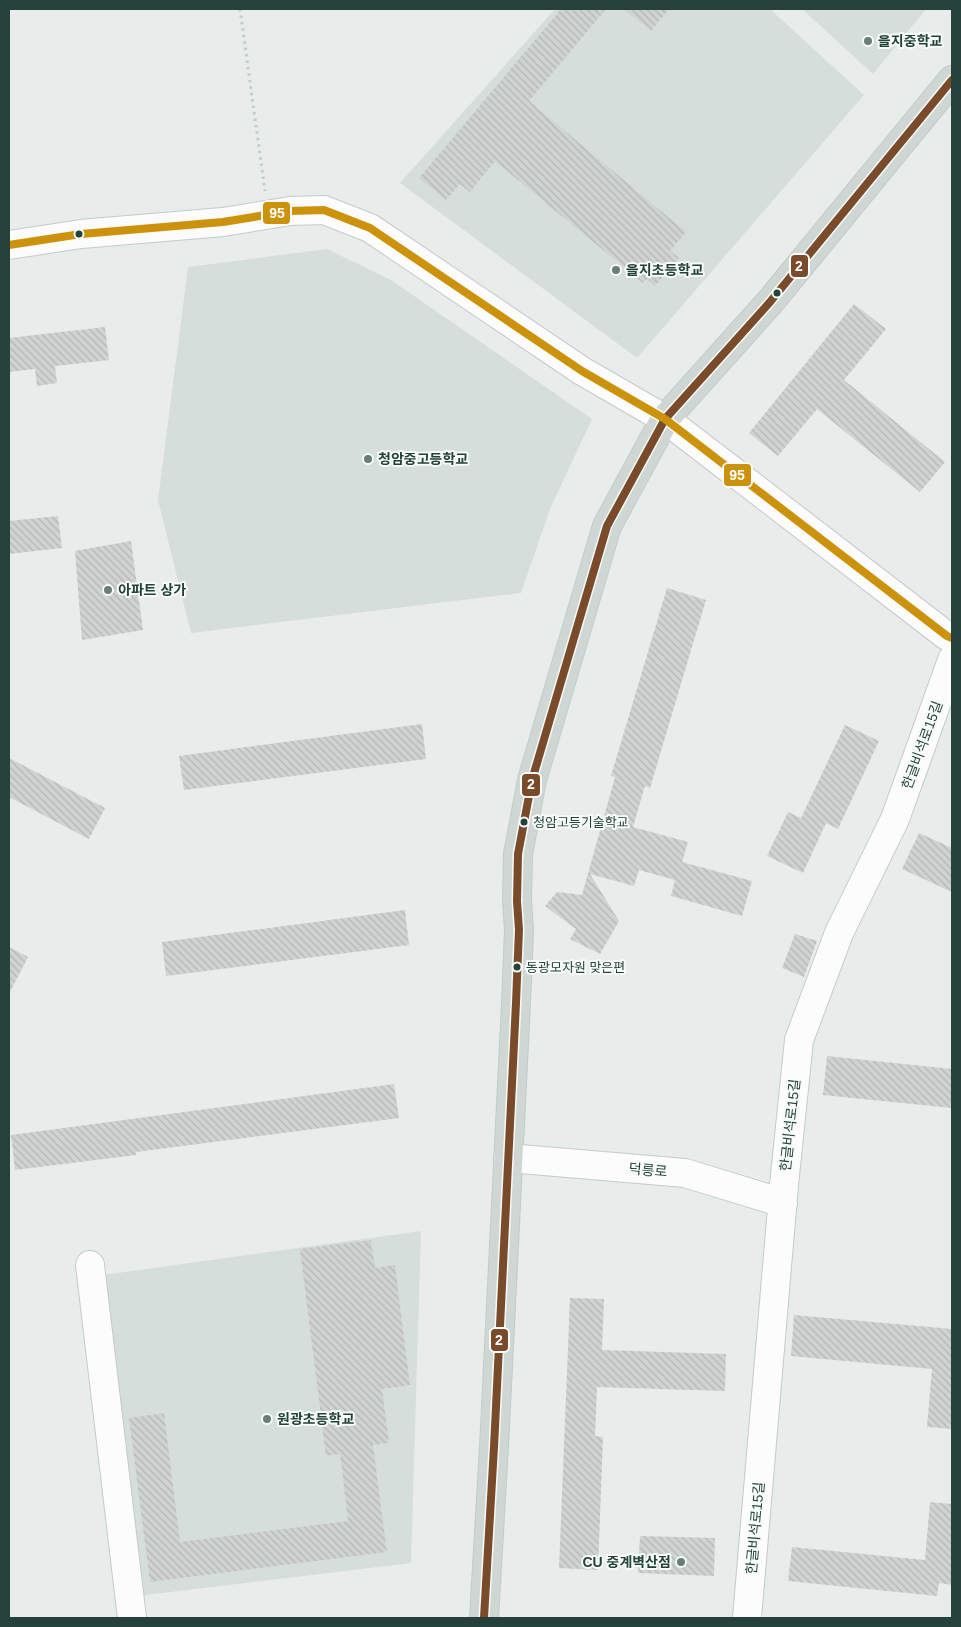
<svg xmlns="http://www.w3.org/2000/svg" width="961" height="1627" font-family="Arial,'Noto Sans KR',sans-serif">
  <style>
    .built { fill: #d6dedb }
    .building { fill: url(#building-back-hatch) }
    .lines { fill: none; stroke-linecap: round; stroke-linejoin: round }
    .minor-casing { stroke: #c5cac8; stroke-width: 30 }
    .major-casing { stroke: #c3ccc9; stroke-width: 30 }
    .path { stroke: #c3ccca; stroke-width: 3; stroke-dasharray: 2.5 4; stroke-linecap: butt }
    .minor { stroke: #fcfcfc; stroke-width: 28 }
    .major { stroke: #cfd7d5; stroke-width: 28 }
    .bus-1-casing { stroke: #f7fbf9; stroke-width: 11 }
    .bus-2-casing { stroke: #f7fbf9; stroke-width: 11 }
    .bus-1 { stroke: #7a4b2a; stroke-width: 8 }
    .bus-2 { stroke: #cd920c; stroke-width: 8 }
    .poi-dot { fill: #697e78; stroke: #f7fbf9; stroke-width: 2 }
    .bus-dot { fill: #24423a; stroke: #f7fbf9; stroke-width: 2 }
    .labels { text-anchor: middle; stroke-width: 4; stroke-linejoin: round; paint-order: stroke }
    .bus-label { font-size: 13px; fill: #24423a; stroke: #f7fbf9; text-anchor: start }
    .poi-label { font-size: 14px; font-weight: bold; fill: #24423a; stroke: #f7fbf9; text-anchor: start }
    .street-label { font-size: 14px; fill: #24423a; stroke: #f7fbf9 }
    .line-badge { stroke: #f7fbf9; stroke-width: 2 }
    .badge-label { font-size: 14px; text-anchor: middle; font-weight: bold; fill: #fff }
  </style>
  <defs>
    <pattern id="building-back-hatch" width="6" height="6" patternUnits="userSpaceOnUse" patternTransform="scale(1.25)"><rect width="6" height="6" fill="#cfd4d2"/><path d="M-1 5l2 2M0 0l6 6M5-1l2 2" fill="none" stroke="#b2b7b5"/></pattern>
  </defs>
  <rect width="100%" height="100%" fill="#e8edeb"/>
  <!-- built -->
  <path class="built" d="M555,9h215l94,86 -227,263 -237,-175z
    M802,9h124l-53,65z
    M327,249l64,31 201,139 -42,90 -29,84 -330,40 -33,-133 30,-233z
    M421,1231l-10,332 -274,33 -34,-321z"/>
  <!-- building -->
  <path class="building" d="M561,9h45l-77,92 157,131 -16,19 9,7 -24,28 -8,-7 -4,4 -148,-122 -25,31 -10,-8 -14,16 -27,-22z
    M624,9h45l-18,22z
    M854,304l32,25 -42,51 101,82 -25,30 -103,-83 -39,47 -29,-23z
    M105,327l4,33 -54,6 2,17 -20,3 -2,-17 -26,3v-34z
    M58,516l4,32 -53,6v-33z
    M131,541l12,89 -61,10 -7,-89z
    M667,588l39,12 -56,188 -5,-2 -12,41 55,15 -6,20 70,19 -10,35 -71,-20 4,-16 -36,-10 -5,16 -44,-12 29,47 -19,33 -30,-15 6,-10 -31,-23 12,-14 25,3 33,-118 -4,-1z
    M422,724l4,35 -242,31 -5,-34z
    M845,725l34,16 -41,88 -12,-6 -23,50 -36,-17 21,-44 13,6z
    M9,758l96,50 -16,31 -80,-42z
    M919,833l33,15v44l-50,-23z
    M405,910l4,35 -243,31 -4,-34z
    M795,934l22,7 -13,36 -22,-9z
    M9,947l19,10 -19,37z
    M827,1056l125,13v39l-129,-13z
    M394,1084l5,34 -263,34v3l-121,15 -4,-35z
    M371,1240l4,28 20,-3 15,120 -28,4 7,54 -16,2 14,107 -237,30 -21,-164 35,-5 16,129 168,-21 -8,-67 -14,2 -26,-207z
    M570,1298l34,1 -2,51 124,4 -1,37 -128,-4 -2,49 8,1 -5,133 -39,-2z
    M794,1315l158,14v100l-25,-2 5,-58 -141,-13z
    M930,1502l22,2v81l-13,-2 -2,13 -149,-15 4,-34 133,13z
    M640,1536l75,2 -1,38 -76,-3z"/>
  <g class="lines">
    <!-- minor casing -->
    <g class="minor-casing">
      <path id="minor" d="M9,245l72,-11 142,-12 67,-11 34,-1 46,18 212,143 83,48 282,217 5,2
        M508,1158l177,15 98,30
        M90,1265l42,353
        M747,1618l37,-433 15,-145 40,-107 56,-114 57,-159"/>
    </g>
    <!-- major casing -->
    <g class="major-casing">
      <path id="major" d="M484,1618l10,-171 22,-444 3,-73 -2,-29 1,-47 14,-74 75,-254 58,-107 105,-117 182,-222"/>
    </g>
    <!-- path -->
    <path class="path" d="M240,9l25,182"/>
    <!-- minor -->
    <use href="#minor" class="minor"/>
    <!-- major -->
    <use href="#major" class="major"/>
    <!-- bus-1 casing -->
    <g class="bus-1-casing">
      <path id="bus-1" d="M484,1618l10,-171 22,-444 3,-73 -2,-29 1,-47 14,-74 75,-254 58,-107 105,-117 182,-222"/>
    </g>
    <!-- bus-2 casing -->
    <g class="bus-2-casing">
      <path id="bus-2" d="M9,245l72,-11 142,-12 67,-11 34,-1 46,18 212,143 83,48 282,217 5,2"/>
    </g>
    <!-- bus-1 -->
    <use href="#bus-1" class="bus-1"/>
    <!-- bus-2 -->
    <use href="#bus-2" class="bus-2"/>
  </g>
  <!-- markers -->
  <g class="poi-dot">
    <circle cx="868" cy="41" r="5"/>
    <circle cx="616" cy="270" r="5"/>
    <circle cx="368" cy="459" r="5"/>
    <circle cx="108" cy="590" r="5"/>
    <circle cx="267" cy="1419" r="5"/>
    <circle cx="681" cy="1562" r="5"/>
  </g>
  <g class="bus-dot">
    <circle cx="79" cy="234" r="4.5"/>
    <circle cx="777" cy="293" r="4.5"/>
    <circle cx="524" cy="822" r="4.5"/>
    <circle cx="517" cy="967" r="4.5"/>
  </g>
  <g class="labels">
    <!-- bus labels -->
    <g class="bus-label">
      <text x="533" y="827">청암고등기술학교</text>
      <text x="526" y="972">동광모자원 맞은편</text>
    </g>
    <!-- poi labels -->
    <g class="poi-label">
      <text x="878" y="46">을지중학교</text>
      <text x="626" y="275">을지초등학교</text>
      <text x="378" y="464">청암중고등학교</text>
      <text x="118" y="595">아파트 상가</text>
      <text x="277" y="1424">원광초등학교</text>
      <text x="671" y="1567" text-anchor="end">CU 중계벽산점</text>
    </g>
    <!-- street labels -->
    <g class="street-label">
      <text transform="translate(922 745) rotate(-70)" y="5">한글비석로15길</text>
      <text transform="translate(790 1125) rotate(-84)" y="5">한글비석로15길</text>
      <text transform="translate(648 1170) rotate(5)" y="5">덕릉로</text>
      <text transform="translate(755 1528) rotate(-85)" y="5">한글비석로15길</text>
    </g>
  </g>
  <g class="line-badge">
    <rect x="262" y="201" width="29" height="24" rx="5" fill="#cd920c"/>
    <rect x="790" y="254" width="19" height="24" rx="5" fill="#7a4b2a"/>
    <rect x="723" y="463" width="29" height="24" rx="5" fill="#cd920c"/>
    <rect x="521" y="773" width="20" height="24" rx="5" fill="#7a4b2a"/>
    <rect x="490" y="1328" width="19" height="24" rx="5" fill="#7a4b2a"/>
  </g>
  <g class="badge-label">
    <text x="277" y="218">95</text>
    <text x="799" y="271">2</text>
    <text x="737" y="480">95</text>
    <text x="531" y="789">2</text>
    <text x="499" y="1345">2</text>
  </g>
  <!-- border -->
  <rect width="961" height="1627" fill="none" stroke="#24423a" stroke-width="20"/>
</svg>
